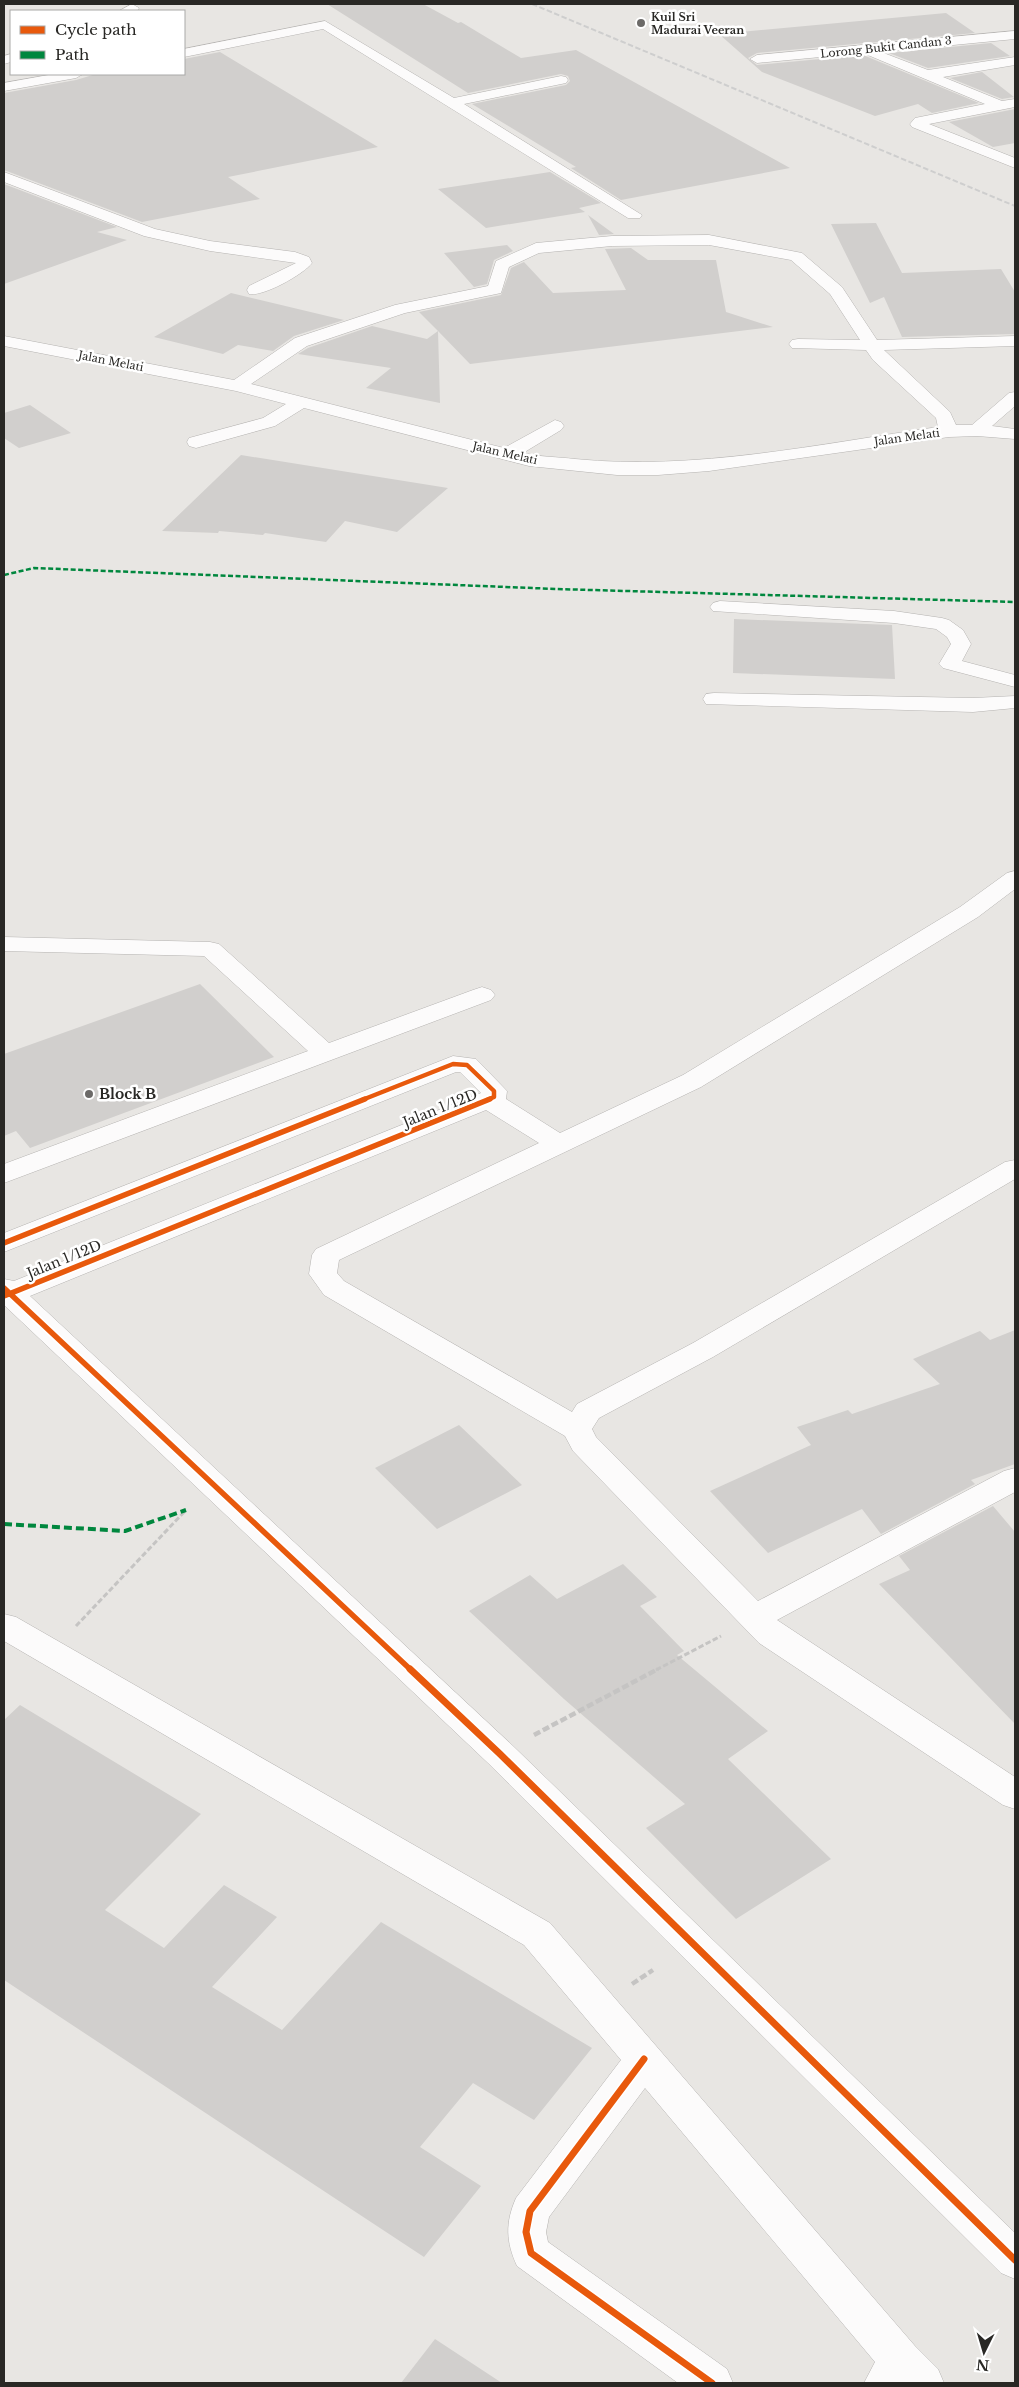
<svg xmlns="http://www.w3.org/2000/svg" width="1019" height="2387" font-family="'Libre Baskerville',serif">
  <style>
    .building { fill: #d1cfcd }
    .lines { fill: none; stroke-linecap: round; stroke-linejoin: round }
    .minor-casing { stroke: #b5b3b1; stroke-width: 1 }
    .path-far1 { stroke: #c5c4c3; stroke-width: 3; stroke-dasharray: 5.5 2.5; stroke-linecap: butt }
    .path { stroke: #c5c4c3; stroke-width: 4.5; stroke-dasharray: 7 3; stroke-linecap: butt }
    .minor { fill: #fcfbfb; fill-rule: evenodd }
    .rail { stroke: #cecece; stroke-width: 2; stroke-dasharray: 5.5 2.5; stroke-linecap: butt }
    .quiet-far1 { stroke: #00873e; stroke-width: 2.5; stroke-dasharray: 5 2.5; stroke-linecap: butt }
    .quiet { stroke: #00873e; stroke-width: 4; stroke-dasharray: 8 4; stroke-linecap: butt }
    .cycleway-far2-casing { stroke: #fff; stroke-width: 7 }
    .cycleway-far1-casing { stroke: #fff; stroke-width: 9 }
    .cycleway-casing { stroke: #fff; stroke-width: 10 }
    .cycleway-far2 { stroke: #e8590c; stroke-width: 4.5 }
    .cycleway-far1 { stroke: #e8590c; stroke-width: 5.5 }
    .cycleway { stroke: #e8590c; stroke-width: 7 }
    .poi-dot { fill: #6c6a68; stroke: #fff; stroke-width: 2 }
    .labels { text-anchor: middle; stroke-width: 5; stroke-linejoin: round; paint-order: stroke }
    .far-poi-label { font-size: 11px; font-weight: bold; fill: #292825; stroke: #fff; text-anchor: start }
    .far-street-label { font-size: 11px; fill: #292825; stroke: #fff }
    .poi-label { font-size: 14px; font-weight: bold; fill: #292825; stroke: #fff; text-anchor: start }
    .street-label { font-size: 14px; fill: #292825; stroke: #fff }
  </style>
  <rect width="100%" height="100%" fill="#e8e6e3"/>
  <!-- building -->
  <path class="building" d="M327,4h96l35,19 3,-1 60,36 55,-8 214,118 -169,32 -50,-32 5,-1 -104,-63 94,-19 4,-4 -2,-5 -7,-2 -93,19z
    M946,13l29,20 -218,20 -9,5 9,7 106,-10 116,48 -47,10 -14,-9 -43,12 -113,-44 -43,-38z
    M991,43l19,13 -82,12 -39,-15z
    M220,52l158,95 -150,30 32,22 -118,23 -138,-52v-77l72,-13 20,-6h88v-15z
    M982,72l32,25 -12,2 -52,-21z
    M1015,109v34l-22,4 -44,-25z
    M550,172l51,31 -22,5 6,4 -99,16 -48,-39z
    M4,184l113,43 -20,5 30,8 -123,44z
    M588,215l26,19 -15,1z
    M876,223l26,50 99,-4 14,23v42l-113,3 -18,-40 -14,6 -39,-79z
    M507,245l6,6 -19,9 -7,24 -13,3 -30,-34z
    M631,248l17,12h68l10,52 47,15 -303,37 -32,-33 2,72 -74,-15 25,-20 -93,-14 10,-6 64,-22 55,13 11,-8 -19,-19 82,-17 10,-27 13,-6 29,31 73,-3 -21,-41z
    M231,293l113,27 -50,16 -21,15 -35,-6 -15,9 -69,-17z
    M30,405l41,28 -52,15 -15,-10v-25z
    M241,455l207,33 -51,44 -52,-11 -19,21 -61,-9 -2,2 -44,-4 -1,2 -56,-2z
    M734,619l158,6 3,54 -162,-6z
    M200,984l74,73 -244,91 -14,-17 -12,5v-82z
    M1015,1330v134l-44,16 4,4 -94,50 -19,-25 -94,44 -58,-62 101,-46 -14,-18 51,-17 4,4 88,-30 -27,-25 67,-28 10,9z
    M459,1425l63,60 -85,44 -62,-61z
    M993,1506l22,26v192l-136,-140 31,-14 -11,-14z
    M623,1564l34,33 -17,9 44,45 -7,4 91,76 -40,28 103,100 -95,60 -90,-91 39,-24 -121,-105 -95,-88 61,-36 27,24z
    M20,1705l181,109 -96,96 59,38 60,-63 53,32 -65,70 70,43 99,-108 211,126 -58,72 -61,-37 -53,64 61,39 -57,71 -420,-277v-260z
    M435,2339l67,44h-101z"/>
  <g class="lines">
    <!-- minor casing -->
    <g class="minor-casing">
      <path id="minor" d="M132,4l7,4 -2,3h-18z
        M325,21l129,77 107,-22 5,1 2,3 -2,3 -102,21 178,111 -2,3h-12l-305,-189 -139,28v-8z
        M1015,31v8l-134,13 47,18 87,-13v8l-72,12 59,24 13,-2v8l-86,17 86,34v10l-103,-41 -2,-3 5,-6 70,-14 -122,-51 -106,10 -7,-4 7,-4z
        M11,54v8l-7,2v-8z
        M54,74h29l-7,4 -72,13v-8z
        M4,172l151,57 55,12 85,11 14,5 3,6c-8,11 -49,34 -63,31l-2,-4 2,-4 47,-23 -86,-12 -66,-15 -140,-54z
        M709,235l93,18 40,34 35,53 138,-4v10l-131,4 66,62 6,13h16l37,-32 6,-1v14l-23,20 23,3v10l-38,-3 -28,1 -240,34 -51,4h-41l-88,-9 -225,-58 -29,18 -79,22 -7,-2 -2,-4 2,-4 74,-20 23,-14 -50,-13 -232,-45v-10l230,44 61,-42 100,-33 93,-19 8,-25 40,-18 76,-7zM709,245l82,15 39,34 30,46 -62,-1 -6,1 -3,4 3,4 74,2 7,10 63,58 2,9c-119,17 -243,44 -363,32 -17,-2 -35,-2 -52,-6l38,-23 3,-4 -3,-4 -6,-2 -51,28 -253,-64 56,-38 98,-33 96,-20 8,-26 30,-14 73,-7z
        M720,601l174,10 48,7 7,2 14,10 8,14 -9,17 53,14v12l-72,-19 -4,-4 12,-20 -4,-7 -11,-8 -42,-6 -181,-12 -3,-4 3,-4z
        M714,693l259,5 42,-2v12l-42,4 -267,-8 -3,-5 3,-5z
        M1015,871v18l-37,28 -277,170 -362,173 -2,13 7,8 228,131 5,-8 116,-61 312,-181 10,-2v19l-302,178 -114,61 -7,11 4,8 162,164 246,-130 11,-3v24l-238,128 238,157v32l-12,-4 -244,-162 -186,-192 -8,-15 -241,-141 -15,-21 3,-19 4,-6 223,-106 -53,-33 -456,186 482,449 503,488v46l-14,-6 -513,-510 -484,-458v-26l10,2 467,-188 -21,-21h-4l-452,180v-19l449,-177 23,3 31,32 -1,8 54,34 123,-58 277,-168 47,-34z
        M4,937l206,5 9,2 110,99 144,-53 9,-3 9,3 4,5 -4,5 -487,183v-19l304,-113 -104,-95 -200,-5z
        M4,1614l12,3 534,306 365,423 23,23 6,14h-80l11,-21 -230,-274 -96,129 -3,15 2,10 179,127 6,14h-55l-161,-117c-11,-24 -12,-43 -1,-68l105,-138 -97,-115 -520,-304z"/>
    </g>
    <!-- path-far1 -->
    <path class="path-far1" d="M76,1626l110,-116
      M656,1670l65,-34"/>
    <!-- path -->
    <path class="path" d="M534,1735l124,-66
      M632,1984l21,-14"/>
    <!-- minor -->
    <use href="#minor" class="minor"/>
    <!-- rail -->
    <path class="rail" d="M532,4l483,202"/>
    <!-- quiet-far1 -->
    <path class="quiet-far1" d="M4,575l30,-7 522,21 459,13"/>
    <!-- quiet -->
    <path class="quiet" d="M4,1524l121,7 61,-21"/>
    <!-- cycleway-far2 casing -->
    <g class="cycleway-far2-casing">
      <path id="cycleway-far2" d="M362,1100l91,-36 14,1 27,26v6l-7,3"/>
    </g>
    <!-- cycleway-far1 casing -->
    <g class="cycleway-far1-casing">
      <path id="cycleway-far1" d="M4,1243l361,-144
        M4,1288l407,382
        M4,1296l486,-197"/>
    </g>
    <!-- cycleway casing -->
    <g class="cycleway-casing">
      <path id="cycleway" d="M410,1669l90,85 515,506
        M644,2059l-114,152 -4,21 5,21 181,130"/>
    </g>
    <!-- cycleway-far2 -->
    <use href="#cycleway-far2" class="cycleway-far2"/>
    <!-- cycleway-far1 -->
    <use href="#cycleway-far1" class="cycleway-far1"/>
    <!-- cycleway -->
    <use href="#cycleway" class="cycleway"/>
  </g>
  <!-- markers -->
  <g class="poi-dot">
    <circle cx="641" cy="23" r="5"/>
    <circle cx="89" cy="1094" r="5"/>
  </g>
  <g class="labels">
    <!-- far-poi labels -->
    <g class="far-poi-label">
      <text x="651" y="21">Kuil Sri<tspan x="651" dy="13">Madurai Veeran</tspan></text>
    </g>
    <!-- far-street labels -->
    <g class="far-street-label">
      <text transform="translate(886 47) rotate(-6)" y="4">Lorong Bukit Candan 3</text>
      <text transform="translate(111 361) rotate(11)" y="4">Jalan Melati</text>
      <text transform="translate(907 437) rotate(-8)" y="4">Jalan Melati</text>
      <text transform="translate(505 453) rotate(13)" y="4">Jalan Melati</text>
    </g>
    <!-- poi labels -->
    <g class="poi-label">
      <text x="99" y="1099">Block B</text>
    </g>
    <!-- street labels -->
    <g class="street-label">
      <text transform="translate(440 1108) rotate(-22)" y="5">Jalan 1/12D</text>
      <text transform="translate(64 1259) rotate(-22)" y="5">Jalan 1/12D</text>
    </g>
  </g>
  <!-- border -->
  <rect width="1019" height="2387" fill="none" stroke="#292825" stroke-width="10"/>
  <!-- legend -->
  <rect x="10" y="10" width="175" height="65" fill="#ffffff" stroke="#a9a9a8"/>
  <rect x="20" y="26" width="25" height="8" fill="#e8590c" stroke="#a9a9a8"/>
  <text x="55" y="35" font-size="15" fill="#292825">Cycle path</text>
  <rect x="20" y="51" width="25" height="8" fill="#00873e" stroke="#a9a9a8"/>
  <text x="55" y="60" font-size="15" fill="#292825">Path</text>
  <!-- north arrow -->
  <g transform="translate(984 2352) rotate(185)" stroke="#ffffff" stroke-width="4" paint-order="stroke">
  <path d="M0-4L9 19L0 12L-9 19Z" fill="#292825"/>
  <text y="-8" font-size="14" font-weight="bold" text-anchor="middle" fill="#292825">N</text>
  </g>
</svg>
